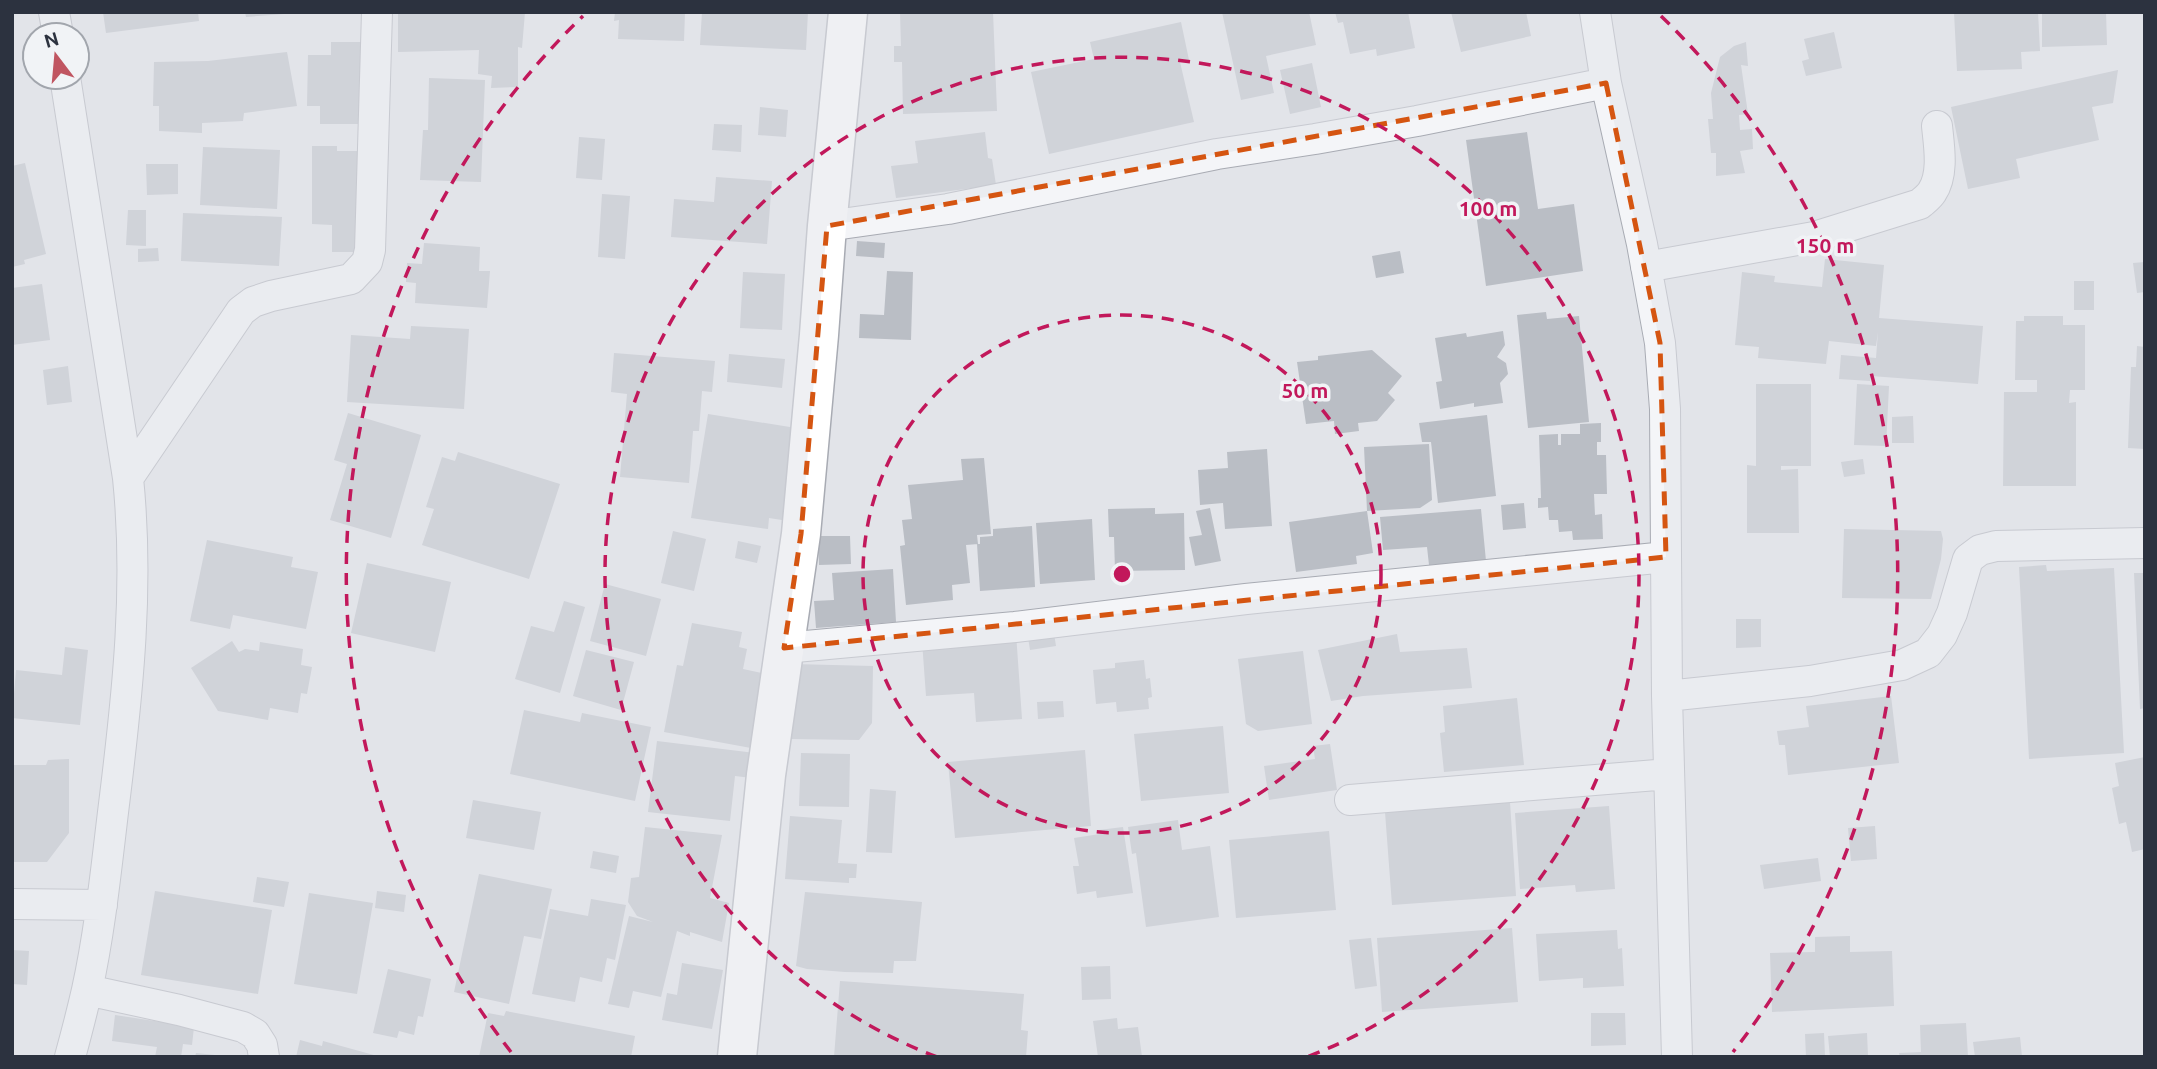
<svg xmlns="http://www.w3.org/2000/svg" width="2157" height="1069" font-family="Ubuntu,sans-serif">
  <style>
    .building { fill: #babec5 }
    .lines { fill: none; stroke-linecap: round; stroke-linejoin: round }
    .street-casing { stroke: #a8abb3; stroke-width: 32 }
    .secondary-casing { stroke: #a8abb3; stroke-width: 41 }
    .street { stroke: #f4f5f8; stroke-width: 30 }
    .secondary { stroke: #fff; stroke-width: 38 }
    .marked { fill: none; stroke: #d55511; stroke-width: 5; stroke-dasharray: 14 9; stroke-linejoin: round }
    .ring { fill: none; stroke: #c2185b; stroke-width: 3.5; stroke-dasharray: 12 9 }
    .centre { fill: #c2185b; stroke: #f1f3f6; stroke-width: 3.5 }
    .ring-label { font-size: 21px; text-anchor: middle; font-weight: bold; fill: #c2185b; stroke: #f1f3f6; stroke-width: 7; stroke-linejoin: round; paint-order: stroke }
  </style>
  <rect width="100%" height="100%" fill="#e2e4e9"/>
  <!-- building -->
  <path class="building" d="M103,12h95l1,9 -93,12z
    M245,12h39v2l-38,3z
    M398,12h127l-3,36 -4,-1v40l-27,1 1,-12 -14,-2 1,-24 -81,2z
    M615,12h70l-1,29 -66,-2 1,-19 -5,1z
    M702,12h106l-2,38 -106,-5z
    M900,12h93l4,99 -94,3 -1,-52h-8v-16h7z
    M1222,12h87l7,33 -50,11 8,37 -33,7z
    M1335,12h73l7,36 -38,8 -1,-7 -26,5 -7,-32 -5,1z
    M1451,12h75l5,24 -70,16z
    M1954,12h84l2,39 -19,1 1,17 -65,2z
    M2042,12h64l1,33 -65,2z
    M1181,22l8,38 -9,2 14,60 -145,32 -18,-82 63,-13 -4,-17z
    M1834,32l8,36 -36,8 -4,-15 7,-2 -5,-20z
    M331,42h34l-1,82h-44v-18h-13l1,-51h23z
    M1746,42l2,24 -7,-1 7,49 -9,1 1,15 12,-1 1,20 -13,2 5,22 -29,3v-23h-5l-3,-34h5l-2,-26 9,-36 14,-11z
    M287,52l10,54 -53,7 -1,8 -41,2v10l-43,-2v-25h-6l1,-44 54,-1z
    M1312,63l9,44 -31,7 -10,-44z
    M2118,70l-5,33 -21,4 7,33 -83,19 4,19 -52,11 -17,-82z
    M429,78l56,2 -4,102 -61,-2 3,-50h5z
    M760,107l28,3 -2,27 -28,-2z
    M714,124l28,1 -1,27 -29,-2z
    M985,132l3,26 4,1 4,26 -100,13 -5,-32 27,-3 -3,-22z
    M1527,132l11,77 36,-5 9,67 -97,15 -20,-146z
    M579,137l26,2 -3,41 -26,-2z
    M312,146h25v5h28v101h-33v-27l-20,-1z
    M203,147l77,3 -3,59 -77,-4z
    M25,163l21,91 -22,6 1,4 -13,3v-101z
    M146,164h32v30l-31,1z
    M716,177l56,4 -5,63 -96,-7 3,-38 40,3z
    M602,194l28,2 -5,63 -27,-2z
    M128,210h18v36l-20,-1z
    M183,213l99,4 -3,49 -98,-5z
    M857,241l28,2 -1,15 -28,-2z
    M424,243l56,4 -1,24h11l-3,37 -72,-5 1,-20 -10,-1 1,-19 15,1z
    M158,248l1,13 -21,1v-13z
    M1400,251l4,22 -28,5 -4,-22z
    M1825,259l59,6 -5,53 104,8 -5,58 -107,-8 -1,5 -31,-2 2,-24 35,3 2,-26 -2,14 -47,-5 -3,23 -68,-6 1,-11 -24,-2 7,-73 33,4 -1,6 48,5z
    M2145,262v30l-8,1 -4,-30z
    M887,271l26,1 -2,68 -52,-2 1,-24 24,1z
    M743,272l42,2 -3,56 -42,-2z
    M2074,281h20v29h-20z
    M42,284l8,56 -38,5v-57z
    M1546,312l1,7 32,-3 10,106 -61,6 -11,-113z
    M2024,316h39v9h22v65h-15l-1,13 7,-1v84h-73l1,-94h33v-12h-22l1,-59h8z
    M411,326l58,3 -5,80 -117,-7 4,-67 59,4z
    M1503,331l2,14 -8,12 9,6 2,11 -8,9 3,20 -29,4v-4l-34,6 -4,-27 6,-1 -7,-43 31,-5 1,4z
    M2137,346l8,1v102l-17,-1 3,-81h5z
    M1372,350l30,26 -14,17 7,7 -18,21 -19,2 1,8 -24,3 -1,-13 -28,3 -9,-62 21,-2v-4z
    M614,353l101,8 -3,31 -10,-1 -3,40h-6l-4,52 -69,-6 7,-83 -16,-2z
    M729,354l56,5 -3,29 -55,-6z
    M68,366l4,36 -25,3 -4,-35z
    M1756,384h55v82h-30v4l17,-1 1,64h-52v-68l9,1z
    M1857,384l32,2 -3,60 -32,-1z
    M348,413l73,22 -30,103 -61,-18 17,-56 -13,-4z
    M708,414l88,14 -14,92 -13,-2 -1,11 -77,-11z
    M1487,415l9,81 -58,7 -7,-61h-9l-3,-19z
    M1913,416l1,27h-22v-26z
    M1601,423v19h-4v13h9l1,39h-13l1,21 7,-1 1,25 -30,1 -1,-9 -13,1 -1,-12h-9l-1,-13 -10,1v-10h3l-2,-63 19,-1v11h3v-11h19v-10z
    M1429,444l3,56 -12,8 -53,3 -3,-64z
    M1267,449l5,77 -47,3 -2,-26 -23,2 -2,-35 30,-2 -1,-16z
    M458,452l102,32 -31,95 -107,-34 12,-36 -8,-2 16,-50 13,4z
    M984,458l7,76 -14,1 1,9 -12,1 4,38 -18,2 1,15 -47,5 -6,-59 5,-1 -3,-25 10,-1 -4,-34 55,-5 -2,-21z
    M1863,459l2,15 -21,3 -3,-15z
    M1524,503l2,25 -23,2 -2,-25z
    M1155,508v6l29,-1 1,57 -70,1 -1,-34h-5l-1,-28z
    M1210,508l11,53 -26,5 -6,-29 13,-2 -6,-24z
    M1481,509l5,52 -57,4 -2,-18 -44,3 -3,-33z
    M1367,511l6,42 -17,3 1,8 -61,8 -7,-50z
    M1092,519l3,61 -55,4 -4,-61z
    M1032,526l3,61 -55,4 -3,-47h3v-7l13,-1v-7z
    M1844,529l97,2 2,8 -2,20 -10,40 -89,-1z
    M673,531l33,8 -12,52 -33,-8z
    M818,536h32l1,28 -32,1z
    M207,540l86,17 -2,10 27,5 -12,57 -73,-14 -3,14 -40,-8z
    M738,541l23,5 -4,17 -22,-5z
    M367,563l84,19 -16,70 -84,-19z
    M2046,565l1,6 67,-3 10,185 -95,6 -10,-192z
    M893,569l3,53 -80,6 -2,-27 20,-1 -2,-27z
    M2134,573h11v135l-5,1z
    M605,584l56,15 -15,57 -56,-15z
    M564,601l21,6 -25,86 -45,-14 16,-53 23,6z
    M1736,619h25v28l-25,1z
    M692,623l50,9 -3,15 8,2 -4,20 23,5 -15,74 -87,-16 13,-67 6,1z
    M1053,627l3,19 -26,4 -3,-19z
    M1016,633l6,86 -46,3 -2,-29 -48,3 -4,-55z
    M1397,634l3,18 67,-4 5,40 -109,8 -32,5 -13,-51z
    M232,641l7,11 6,-3 14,2 1,-9 43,7 -2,16 11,2 -5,27 -6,-1 -3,20 -28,-5 -2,12 -50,-9 -27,-43z
    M65,647l23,3 -8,75 -68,-7 4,-48 46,5z
    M586,650l48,12 -13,48 -48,-14z
    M1303,651l9,73 -54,7 -12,-7 -8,-65z
    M1144,660l2,19 4,-1 2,19 -4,1 1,11 -32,3 -1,-10 -20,2 -3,-34 22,-2v-5z
    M792,664l81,2 -1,57 -13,17 -68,-1z
    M1891,696l8,67 -111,12 -3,-30h-6l-2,-14 32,-4 -3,-21z
    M1517,698l7,67 -80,7 -4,-39 5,-1 -2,-26z
    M1063,701l1,16 -26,2 -1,-17z
    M524,710l56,12 2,-9 69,14 -16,74 -125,-27z
    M1223,726l6,67 -88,8 -7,-67z
    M657,741l98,12 -3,25 -17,-2 -5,45 -82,-9z
    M1330,744l7,46 -68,10 -5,-34 51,-7 -2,-13z
    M1085,750l6,76 -136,12 -7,-76z
    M801,753l49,1 -1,53 -50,-1z
    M2145,757v92l-13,3 -6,-30 -7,2 -7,-36 7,-2 -4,-23z
    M69,759v74l-22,29h-35v-97h34l2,-5z
    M870,789l26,2 -4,62 -26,-1z
    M473,800l68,12 -7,38 -68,-12z
    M1510,802l6,94 -124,9 -7,-93z
    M1609,806l6,83 -39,3 -1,-7 -55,4 -5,-76z
    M790,816l52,4 -4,43 19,1 -1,14h-7v5l-64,-4z
    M1178,820l4,30 28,-4 9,71 -73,10 -10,-74 -4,1 -4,-27z
    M1875,826l2,33 -26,2 -3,-33z
    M645,827l77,8 -12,63 19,5 -7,39 -32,-10v4l-13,-5 -16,66 -28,-6 -4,17 -21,-4 21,-88 24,6 -16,-6 -9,-14 3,-24 8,-1z
    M1123,827l10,66 -36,5 -1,-7 -19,3 -4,-28h6l-5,-28 26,-4 -1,-4z
    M1329,831l7,79 -100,8 -7,-78z
    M593,851l26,5 -3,17 -26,-5z
    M1818,858l3,23 -57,8 -4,-24z
    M479,874l73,15 -11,50 -17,-3 -15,68 -55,-12z
    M257,877l32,5 -5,25 -31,-5z
    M155,891l117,19 -14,84 -117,-19z
    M377,891l29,4 -2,17 -29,-4z
    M805,892l117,10 -6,59h-22l-1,12 -48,-1 -38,-3 -11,-3z
    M309,893l64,10 -16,91 -63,-10z
    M591,899l35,6 -11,55 -8,-2 -5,24 -22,-5 -5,25 -43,-8 18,-85 38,7z
    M1512,928l6,74 -136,10 -5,-74z
    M1617,930l1,19 4,-1 2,38 -41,2v-10l-44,3 -3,-47z
    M1850,936v16l42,-1 2,55 -122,6 -2,-59 45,-1v-15z
    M1371,938l6,48 -22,3 -6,-49z
    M12,950l17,1 -2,34 -15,-1z
    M682,963l41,7 -11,59 -50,-9 5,-27 10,2z
    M1110,966l1,33 -29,1 -1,-33z
    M388,969l43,10 -8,38 -5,-1 -4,19 -15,-4 -2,7 -24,-5z
    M840,981l184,13 -3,36 7,1 -2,26h-192z
    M506,1011l129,25 -4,21h-152l9,-44 16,3z
    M1591,1013h34l1,32 -35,1z
    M115,1015l79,12 -2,18 -9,-1 -2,13h-26l2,-10 -45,-6z
    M1117,1018l1,11 20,-2 4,30h-44l-5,-36z
    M1966,1023l2,34h-68l-1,-4 22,-1 -1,-27z
    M1824,1033l1,24h-19l-1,-23z
    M1867,1033l1,23 -38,1 -2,-21z
    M2020,1037l2,20h-47l-2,-15z
    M300,1040l22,6 1,-5 58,16h-85z
    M196,1053l19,2v2h-20z"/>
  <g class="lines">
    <!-- street casing -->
    <g class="street-casing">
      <path id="street" d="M54,12l4,23
        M1595,12l11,71 36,161 18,99 5,66 2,287 10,361
        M65,77l63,401c11,107 0,212 -13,318 -8,64 -14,130 -28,194 -5,22 -11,45 -17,67
        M827,226l121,-17 269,-55 98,-15 102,-18 189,-38
        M1646,267l168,-30 106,-33c3,-3 9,-7 12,-12 12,-18 7,-46 5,-66
        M128,478l113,-167 12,-9 18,-6 80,-17 16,-17 3,-12 7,-238
        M784,648l231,-21 231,-28 420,-42
        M1667,696l143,-15 92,-16 26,-12 14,-18 10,-22 16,-54 12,-9 16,-4 149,-3
        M1350,800l319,-26
        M12,904l90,1
        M87,990l92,20 64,17 12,7 7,11 2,12"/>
    </g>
    <!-- secondary casing -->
    <g class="secondary-casing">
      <path id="secondary" d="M737,1057l29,-282 35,-241 18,-199 8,-109 21,-214"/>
    </g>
    <!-- street -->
    <use href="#street" class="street"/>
    <!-- secondary -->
    <use href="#secondary" class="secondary"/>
  </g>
  <!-- marked area -->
  <path d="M0 0H2157V1069H0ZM1606,83l54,260 6,214 -882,91 17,-114 26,-308z" fill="#e2e4e9" fill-opacity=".55" fill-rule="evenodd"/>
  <path class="marked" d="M1606,83l54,260 6,214 -882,91 17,-114 26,-308z"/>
  <!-- distance rings -->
  <g class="ring">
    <circle cx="1122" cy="574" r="259"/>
    <path d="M937 1057A517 517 0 1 1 1307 1057"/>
    <path d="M511 1052A776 776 0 0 1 583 16M1661 16A776 776 0 0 1 1733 1052"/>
  </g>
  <circle cx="1122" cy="574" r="10" class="centre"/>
  <g class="ring-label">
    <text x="1488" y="216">100 m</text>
    <text x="1825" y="253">150 m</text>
    <text x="1305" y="398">50 m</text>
  </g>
  <!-- border -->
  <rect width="2157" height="1069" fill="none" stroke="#2c323f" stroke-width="28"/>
  <!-- north arrow -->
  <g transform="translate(56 56) rotate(344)"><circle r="33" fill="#f1f3f6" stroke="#a2a6ad" stroke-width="2"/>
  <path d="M0-5L12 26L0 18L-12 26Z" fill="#c05561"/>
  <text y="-10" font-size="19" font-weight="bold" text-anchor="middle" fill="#2c323f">N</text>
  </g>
</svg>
